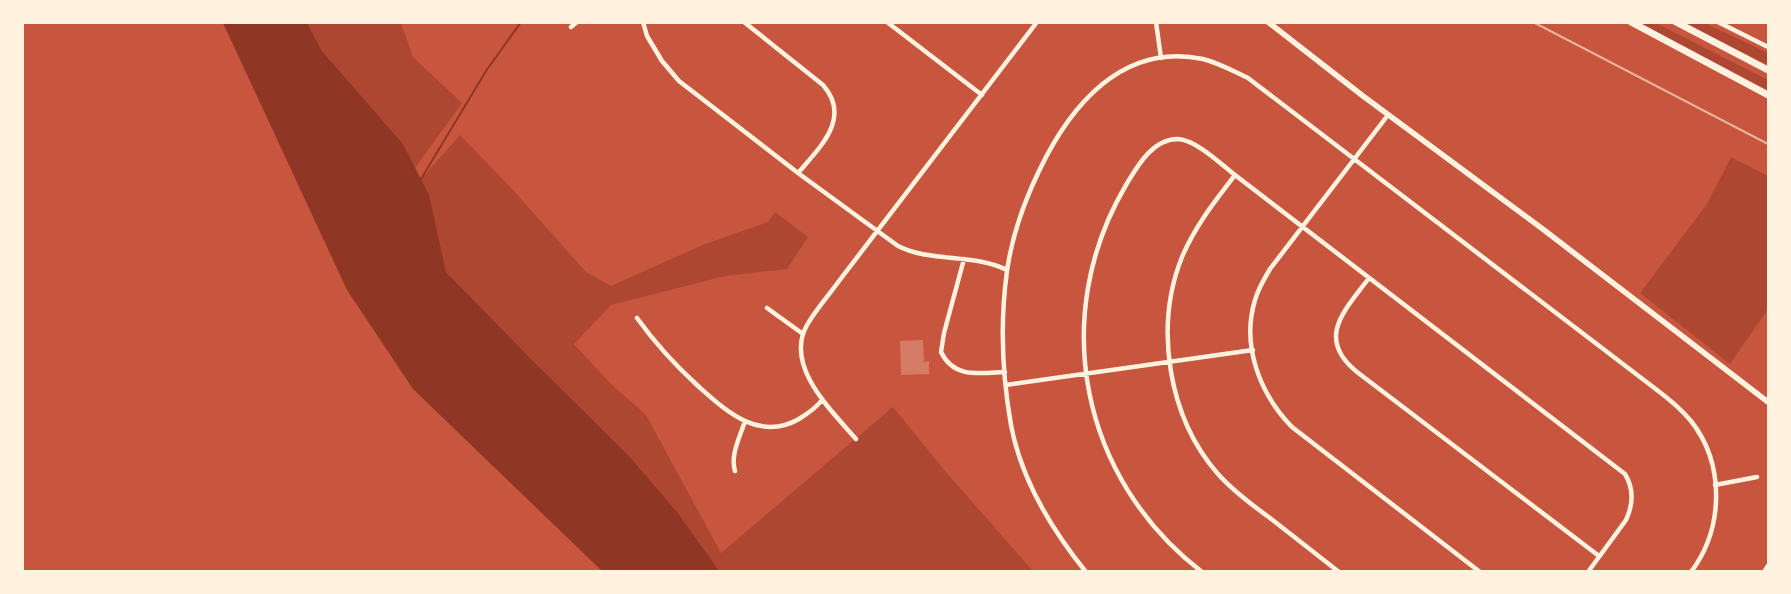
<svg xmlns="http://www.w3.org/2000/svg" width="1791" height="594" font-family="'Alegreya Sans',sans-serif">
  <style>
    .green { fill: #ae4732 }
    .water { fill: #8f3625 }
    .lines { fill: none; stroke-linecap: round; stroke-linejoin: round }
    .stream { stroke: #8f3625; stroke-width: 2 }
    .building { fill: #d67c66 }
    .minor { stroke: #fff3e0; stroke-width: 4.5 }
    .tertiary { stroke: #fff3e0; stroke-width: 5.5 }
    .secondary { stroke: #fff3e0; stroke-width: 6 }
    .primary { stroke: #fff3e0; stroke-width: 7 }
    .rail { stroke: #e9b49f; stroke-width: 2 }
  </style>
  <rect width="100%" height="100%" fill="#c8553d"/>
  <!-- green -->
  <path class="green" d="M307,23h94l12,34 49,46 -47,65 -12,-24 -81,-93z
    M1640,23h16l112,57v10z
    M1685,23h20l63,30v12z
    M460,135l53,55 73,82 25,14 94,-42 63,-22 7,-10 33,25 -21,32 -62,7 -114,29 -37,39 36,39 36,32 75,138 172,-146 52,64 88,100h-314l-41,-58 -49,-57 -100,-99 -83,-85 -25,-93z
    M1731,157l37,19v133l-38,55 -90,-71 67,-89z"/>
  <!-- water -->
  <path class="water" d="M223,23h84l15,28 81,93 26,51 17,77 83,85 100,99 49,57 41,58h-117l-189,-182 -66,-99z"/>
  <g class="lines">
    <!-- stream -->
    <path class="stream" d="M421,179l65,-108 35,-49"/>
  </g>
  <!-- building -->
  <path class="building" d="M923,340l1,22 5,-1v13l-28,1 -1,-34z"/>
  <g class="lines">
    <!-- minor -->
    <path class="minor" d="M643,22l4,14 15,25 17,20 119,92 100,73c34,17 75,7 109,24
      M744,22l79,63c29,33 -3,62 -25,88
      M887,22l95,73
      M1156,22l5,36
      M1718,22l50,25
      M571,27l6,-5
      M1388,115l-118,154c-6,10 -12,20 -15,31 -14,46 5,94 37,127l188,145
      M1235,175c-20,26 -40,51 -53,82 -28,70 -14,160 36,217 15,17 34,31 52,44 23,18 46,36 69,54
      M964,259l-20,74 -3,19c13,27 39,21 64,20
      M1369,278c-24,32 -54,60 -12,94l242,184
      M767,308l36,26
      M637,318c18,25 38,47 61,68 28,25 61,56 101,33 8,-5 17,-11 23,-19
      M1006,385l247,-35
      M856,439c-25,-29 -72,-73 -49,-114 9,-16 22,-30 32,-44l198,-259
      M735,471c-5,-16 5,-34 10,-50
      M1715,485l42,-8
      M1086,572c-34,-42 -65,-93 -75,-147 -9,-51 -11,-103 -4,-154 5,-35 17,-69 32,-100 31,-65 83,-129 164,-112 16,4 30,12 45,19l409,312c12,9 24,19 34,31 34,43 33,107 0,151
      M1202,572c-121,-93 -154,-255 -76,-387 11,-18 26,-46 52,-46 18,1 43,25 57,36l390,299c9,15 8,31 1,46l-38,52"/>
    <!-- tertiary -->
    <path class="tertiary" d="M1268,22l95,74 181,134 224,172"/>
    <!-- secondary -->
    <path class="secondary" d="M1765,572l3,-5"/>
    <!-- primary -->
    <path class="primary" d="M1631,22l137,73
      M1676,22l92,48"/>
    <!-- rail -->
    <path class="rail" d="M1533,22l235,122"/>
  </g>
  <!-- border -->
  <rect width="1791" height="594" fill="none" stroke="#fff3e0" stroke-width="48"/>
</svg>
